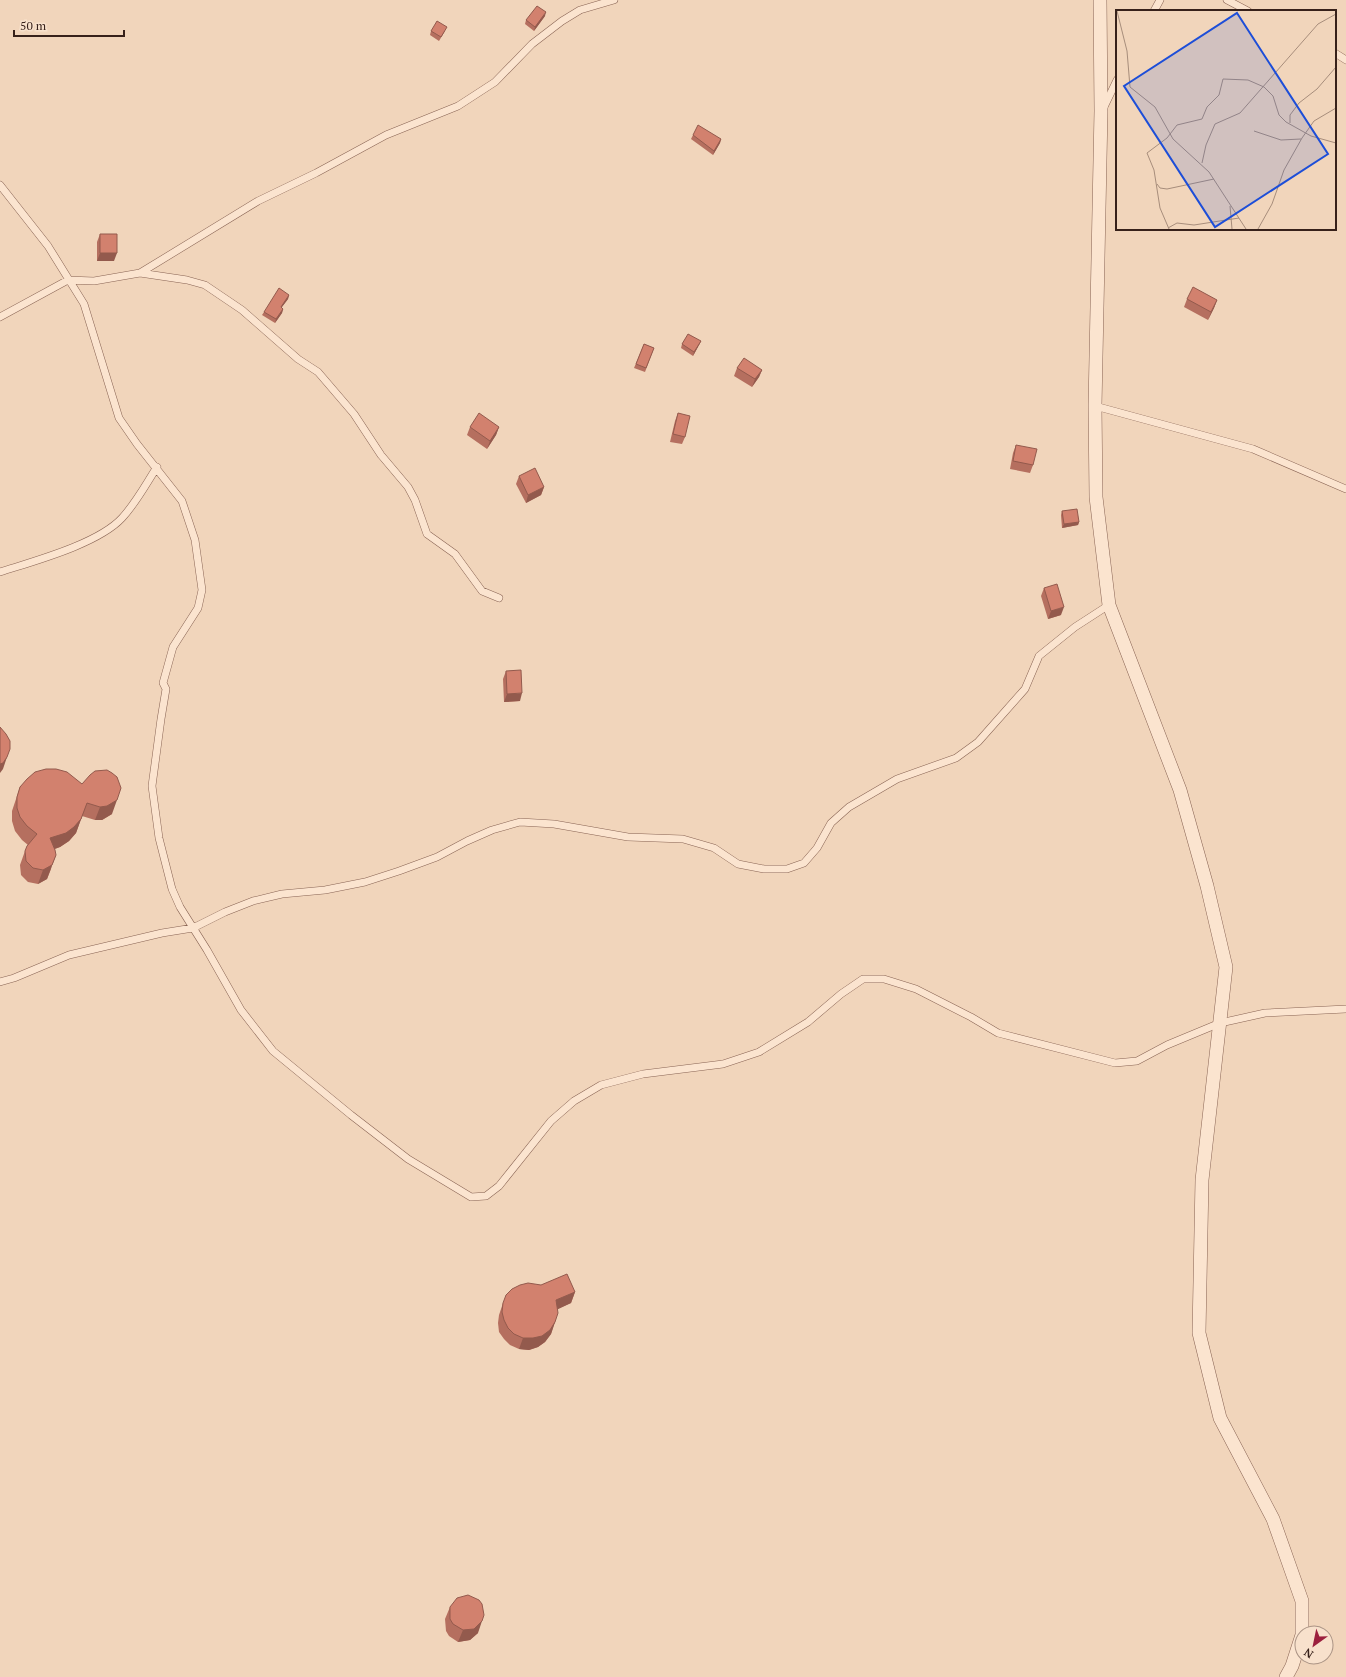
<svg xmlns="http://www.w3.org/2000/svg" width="1346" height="1677" font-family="'PT Serif',serif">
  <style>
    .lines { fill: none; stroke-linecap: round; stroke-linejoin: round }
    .lane-casing { stroke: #896454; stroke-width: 8 }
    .street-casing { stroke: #896454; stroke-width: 14 }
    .lane { stroke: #fbe4cf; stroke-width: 7 }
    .street { stroke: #fbe4cf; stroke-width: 13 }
    .wall { fill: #b56f5f }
    .shaded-wall { fill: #935a4d }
    .building { fill: #d2816e; stroke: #935a4d }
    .inset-road { fill: none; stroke: #a78d7b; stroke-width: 1 }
    .view { fill: #1d4ed8; fill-opacity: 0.15; stroke: #1d4ed8; stroke-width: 2 }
    .inset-edge { fill: none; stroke: #37211a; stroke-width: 2 }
  </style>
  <rect width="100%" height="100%" fill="#f1d5bb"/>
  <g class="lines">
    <!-- lane casing -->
    <g class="lane-casing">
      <path id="lane" d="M1227,0l21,11
        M1154,11l6,-11
        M1335,53l11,7
        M1104,107l13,-27
        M0,185l48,61 36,58 35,114 18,26 45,57 13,39 7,50 -4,18 -25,39 -10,36 3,6 -5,30 -9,67 7,52 13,51 8,18 27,43 34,60 32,41 78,64 57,44 63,38 15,-1 13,-10 52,-65 23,-20 27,-16 42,-11 80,-10 36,-12 49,-30 33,-28 22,-15h21l32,10 55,28 27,16 117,30 22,-2 30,-16 53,-22 45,-10 81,-4
        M140,273l47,7 18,5 37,25 56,49 20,13 36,42 27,41 27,32 7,13 12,34 28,20 27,37 17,7
        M0,317l68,-37 26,1 46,-8 118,-72 58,-28 70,-38 72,-29 37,-24 37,-38 30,-23 18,-11 34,-10
        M1095,406l158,43 93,40
        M0,572c34,-11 98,-28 122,-54 14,-15 24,-34 35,-51
        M0,982l14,-4 55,-23 93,-22 31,-5 32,-16 28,-11 29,-7 43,-4 40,-8 34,-11 38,-14 30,-16 25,-11 28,-8 34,2 74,13 55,2 31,9 24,16 26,5h23l17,-6 13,-15 14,-25 18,-16 48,-28 59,-21 22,-16 47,-53 14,-33 36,-29 34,-22"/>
    </g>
    <!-- street casing -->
    <g class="street-casing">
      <path id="street" d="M1100,0l1,111 -6,295 1,91 13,108 71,185 27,96 19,81 -24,213 -3,153 21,85 53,101 29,82v32
        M1286,1677l6,-11 10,-31"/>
    </g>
    <!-- lane -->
    <use href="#lane" class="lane"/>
    <!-- street -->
    <use href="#street" class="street"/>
  </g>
  <!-- wall -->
  <path class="wall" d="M545,16l-11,15 -9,-7 1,-4z
    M431,31h14l-6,10 -9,-6z
    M693,135l28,4 -1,4 -7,12 -22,-16z
    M100,234l14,27h-17v-19z
    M289,295l-1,4 -7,9 2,1 -1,4 -7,10 -13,-8 2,-3z
    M1187,299l30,1 -3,8 -6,12 -24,-13z
    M701,341l-2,4 -6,11 -12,-8 1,-4z
    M644,344l10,4 -9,24 -11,-4z
    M737,368l25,2 -3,7 -7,10 -18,-11z
    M678,413l7,24 -3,7 -12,-2 5,-21z
    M470,427h29l-3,8 -9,14 -20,-14z
    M1016,445l17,20 -3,8 -20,-4 3,-16z
    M519,476l25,11 -3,8 -15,8 -10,-19z
    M1062,511l17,11 -1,3 -16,3 -1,-13z
    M1044,588l17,27 -13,4 -7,-23z
    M506,671l14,30 -16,1 -1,-23z
    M46,769l66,45 -10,6h-7l-13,-4 -6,17 -7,8 -9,6 -5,2 -4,20 -4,10 -9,5 -10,-2 -7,-7 -1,-10 5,-14 3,-6 -6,-5 -7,-9 -3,-10v-10l8,-24z
    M575,1292l-4,11 -14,6 -2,13 -4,12 -6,8 -7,5 -9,3 -10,-1 -9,-4 -6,-6 -5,-7 -1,-9 1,-8 4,-12z
    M450,1607l28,26 -8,7 -12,2 -9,-6 -3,-5 -1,-12z"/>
  <!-- shaded-wall -->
  <path class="shaded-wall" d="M546,12l-1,4 -11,15 1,-4z
    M721,139l-1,4 -7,12 1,-4z
    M100,253h17l-3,8h-17z
    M289,295l-1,4 -9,12 2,-4z
    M1217,300l-3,8 -6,12 3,-8z
    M283,309l-1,4 -7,10 1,-4z
    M701,341l-2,4 -6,11 1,-4z
    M762,370l-3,7 -7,10 3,-8z
    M499,427l-3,8 -9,14 3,-8z
    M544,487l-3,8 -15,8 2,-8z
    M1079,522l-1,3 -16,3 2,-4z
    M1064,607l-3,8 -13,4 3,-8z
    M522,693l-2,8 -16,1 3,-8z
    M7,757l-4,12 -3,4v-9z
    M117,800l-5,14 -10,6h-7l5,-13z
    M87,803l-11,30 -7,8 -9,6 -15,5 5,-14z
    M56,855l-9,24 -9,5 5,-14z
    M575,1292l-4,11 -19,9 4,-12z
    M555,1322l-4,12 -6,8 -7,5 -9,3 -10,-1 4,-11z
    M482,1621l-4,12 -8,7 -12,2 5,-12z"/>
  <!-- building -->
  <path class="building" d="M537,6l9,6 -11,15 -9,-7z
    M437,21l10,6 -6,10 -10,-6z
    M698,125l23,14 -7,12 -21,-16z
    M100,234h17v19h-17z
    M1193,287l24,13 -6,12 -24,-13z
    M279,288l10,7 -8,12 2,2 -7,10 -12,-7z
    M688,334l13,7 -7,11 -12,-8z
    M644,344l10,4 -8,20 -10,-4z
    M744,358l18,12 -7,9 -18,-11z
    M479,413l20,14 -9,14 -20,-14z
    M678,413l12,3 -5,21 -12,-3z
    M1016,445l21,4 -4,16 -20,-4z
    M535,468l9,19 -16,8 -9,-19z
    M1077,509l2,13 -15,2 -2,-13z
    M1057,584l7,23 -13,4 -7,-23z
    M521,670l1,23 -15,1 -1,-23z
    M0,727l6,7 4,7v8l-3,8 -4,6 -3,1z
    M46,769h10l11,3 15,12 8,-9 5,-4 12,-1 5,3 5,4 4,11 -4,12 -10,6 -7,1 -13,-4 -6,16 -7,8 -8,6 -16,5 5,12 1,5 -4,10 -9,5 -10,-2 -7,-7 -1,-10 2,-5 10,-12 -10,-8 -7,-9 -3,-9v-11l3,-10 7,-8 8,-7z
    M567,1274l8,18 -19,8 2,13 -3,9 -5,8 -8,6 -9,2h-10l-9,-4 -6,-6 -4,-8 -2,-8 1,-9 3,-8 6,-6 8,-4 8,-2 13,2z
    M468,1595l11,5 3,4 2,11 -2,6 -8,8 -11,1 -10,-6 -3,-5v-12l7,-9z"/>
  <!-- overview -->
  <g transform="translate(1116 10)">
    <rect width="220" height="220" fill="#f1d5bb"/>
    <path class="inset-road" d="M1,1l10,40 3,36 25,20 18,32 36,33 37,57M174,113v-8l9,-12 18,-14 19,-22M138,121l27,9 20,-1M86,153l4,-18 9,-21 25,-11 78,-89 18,-10M41,174l3,4 7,1 47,-10M114,196l2,23M52,218l9,-5 17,2 45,-7M53,219l-9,-21 -6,-38 -7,-17 20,-15 10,-13 25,-6 5,-12 12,-12 4,-16 25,1 16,7 9,9 6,19 7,7 25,14 25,7M142,219l14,-25 12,-34 18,-32 12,-17 22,-13"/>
    <path class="view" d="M121,3l91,141 -113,73 -91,-141z"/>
    <rect width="220" height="220" class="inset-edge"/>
  </g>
  <!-- north arrow -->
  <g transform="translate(1314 1645) rotate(213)"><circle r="19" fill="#f8e1cc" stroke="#ab9485"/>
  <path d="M0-3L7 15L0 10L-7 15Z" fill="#9c203e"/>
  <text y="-6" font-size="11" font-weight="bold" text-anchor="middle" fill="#37211a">N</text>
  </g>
  <!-- scale -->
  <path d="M14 30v6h110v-6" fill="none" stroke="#37211a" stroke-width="2"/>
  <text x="20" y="30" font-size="12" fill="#37211a" stroke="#f8e1cc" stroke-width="3" paint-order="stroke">50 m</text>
</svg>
